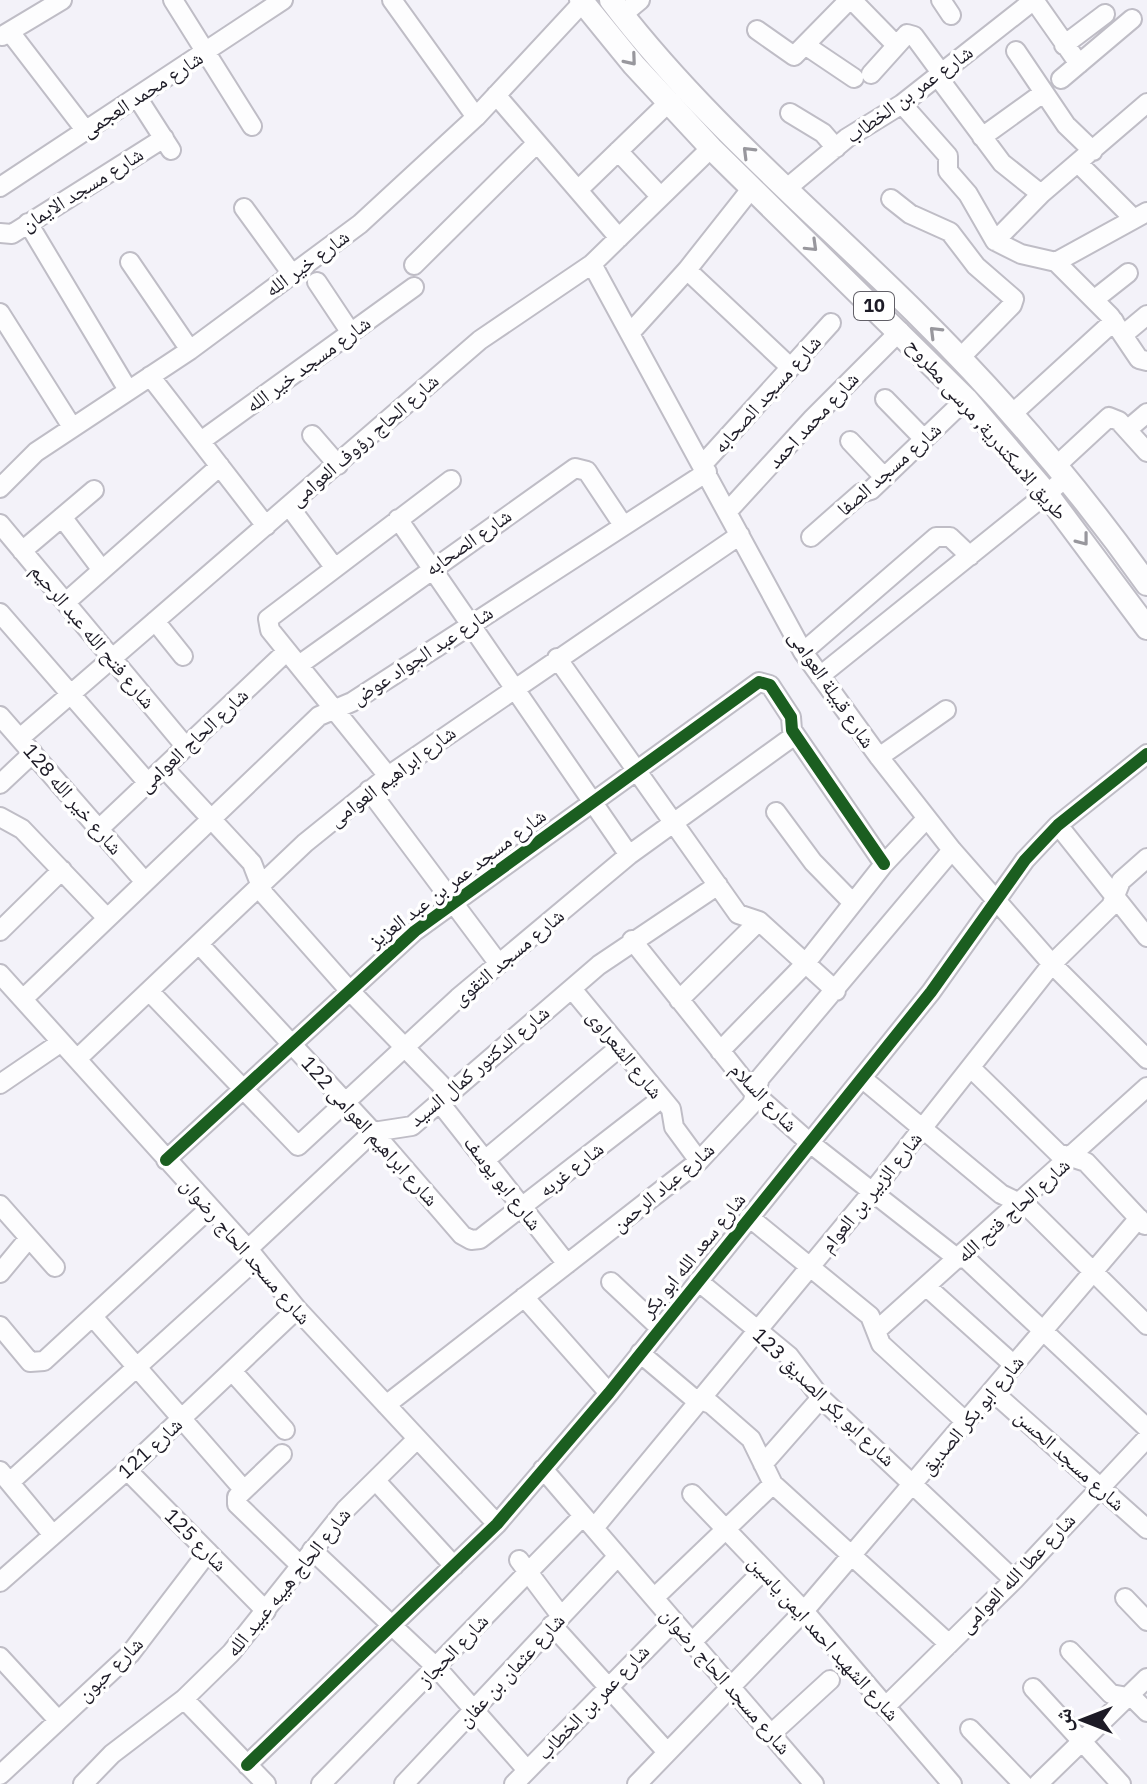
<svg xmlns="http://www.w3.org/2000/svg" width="1147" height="1784" font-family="'IBM Plex Sans','Noto Naskh Arabic',sans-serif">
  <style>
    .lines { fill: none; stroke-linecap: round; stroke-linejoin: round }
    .minor-casing { stroke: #bfbdc6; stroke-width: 22 }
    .major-casing { stroke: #bfbdc6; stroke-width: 26 }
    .minor { stroke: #fdfdfe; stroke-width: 18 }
    .major { stroke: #fdfdfe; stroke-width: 22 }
    .cycleway-casing { stroke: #fff; stroke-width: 17 }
    .cycleway { stroke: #1b5e20; stroke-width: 12 }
    .oneway { stroke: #98979d }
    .labels { text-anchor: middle; stroke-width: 7; stroke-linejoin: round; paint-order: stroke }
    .shield { fill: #fff; stroke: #615f67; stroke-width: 2 }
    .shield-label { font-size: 18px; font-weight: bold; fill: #1d1b26 }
    .street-label { font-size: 20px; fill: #1d1b26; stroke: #fff }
  </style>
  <rect width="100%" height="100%" fill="#f3f2f9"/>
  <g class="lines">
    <!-- minor casing -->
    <g class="minor-casing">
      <path id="minor" d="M173,0l79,126
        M392,0l84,117
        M852,0l44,45
        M941,0l10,15
        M1034,0l45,64
        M622,15l18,-15
        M757,30l37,26 55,-56
        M10,32l76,99
        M2,36l60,-36
        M805,45l49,33
        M1064,45l41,-31
        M1016,51l50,74 27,26
        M871,74l36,-40 7,2 28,38
        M938,77l64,86 39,31
        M1061,79l71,-60
        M496,95l123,143
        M137,97l34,53
        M902,104l46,52v15l20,23 27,47 26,13 35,8 91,-50
        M790,113l33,20 13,15
        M982,137l61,-44
        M618,151l42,45
        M1079,164l55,55
        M0,187l283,-187
        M786,189l61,-51 55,-34 132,-104
        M578,190l90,-87
        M891,199l19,15 40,18 26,34 38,33 -2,6 -52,53
        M244,208l48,66
        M28,223l100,167
        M0,233l12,1 152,-96
        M995,241l46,-47 106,-91
        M130,262l60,88
        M1056,262l54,54 29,43 8,2
        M592,264l211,388 76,105 73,93 100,114 95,95
        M414,265l123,-122
        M687,270l102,96
        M317,282l34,51
        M1095,299l33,-26
        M0,313l72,114
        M630,333l57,-63 64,-81
        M1123,335l24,-20
        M150,376l116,150
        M885,399l39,40
        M1012,414l102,-93
        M1127,430l20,-17
        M312,435l26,30
        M201,441l213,-154
        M850,441l34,36
        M703,464l128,-141
        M1056,466l53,-49 10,4 28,31
        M0,488l36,-36 154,-102 170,-126 116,-107 107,-115
        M289,506l45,61
        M728,511l85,-93 87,-87
        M62,517l40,53
        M398,519l231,336
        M0,524l186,223
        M811,537l50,-44 10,-3 95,-91
        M22,551l72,-61
        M66,602l154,-136
        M0,613l148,170
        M155,621l28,35
        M803,652l133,-115h14l20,19
        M557,658l181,256 21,7 77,70
        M299,665l276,-197 12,3 36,54
        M820,676l246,-198
        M0,716l145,166
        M20,738l460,-398 112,-76 119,-116
        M879,757l67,-47
        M164,768l88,95 12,31 85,96 101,104
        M388,776l-118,-146 -2,-11 183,-139
        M0,784l33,-31
        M369,790l130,174
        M776,812l37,50 40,41
        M0,817l22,12 85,89
        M1058,825l89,112
        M99,829l188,-178
        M0,931l62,-61
        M632,940l123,154 55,49 148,116
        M199,944l174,188 89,103 9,5 9,-1 182,-141
        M0,974l248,275 49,60 200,215
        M572,989l99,120 3,18 25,34
        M149,991l149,155 160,-148 171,-143 166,-120
        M23,999l296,-283 33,-14 355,-230
        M679,1000l80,-79
        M720,1051l85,-87 79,-100 43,-46
        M77,1059l228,-216 83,-67 352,-241
        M971,1068l87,85 28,9 59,63
        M863,1079l138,115 27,13 119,118
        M0,1084l60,-41
        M440,1103l127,161
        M166,1160l249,-229 344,-249 11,3 21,32 1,13 92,134
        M485,1160l135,-113
        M0,1205l55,62
        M749,1217l121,99 11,28 85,78
        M248,1249l125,-117 39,-6 187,-161 119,-80
        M962,1255l185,173
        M0,1273l29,-35
        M698,1281l91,75 32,42 193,182
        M611,1282l49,46
        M927,1287l87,78
        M524,1297l85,96
        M93,1317l150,172
        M0,1326l30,36 14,-1 166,-153
        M876,1331l271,-244
        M640,1353l52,44 19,7 40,35 22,45 176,160
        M232,1371l53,59
        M992,1391l155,138
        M386,1405l313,-244 53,-57 8,-26 192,-228
        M282,1454l-45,43v7l63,61
        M763,1464l58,-66
        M543,1469l271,315
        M127,1470l139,141
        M0,1471l53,64
        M376,1481l78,85
        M10,1482l246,-223
        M692,1494l112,117 148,173
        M594,1528l278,-336 180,-228 59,-58 10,-25 26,-23
        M312,1550l125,118 90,102
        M519,1560l42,56
        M0,1582l127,-112 170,-161
        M654,1598l119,-114
        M1125,1598l22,23
        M552,1625l115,127
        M692,1642l72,-72
        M1070,1651l41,43 22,4 14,14
        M0,1657l57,62
        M1033,1688l88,96
        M184,1699l82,85
        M885,1707l129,-127 133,-142
        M970,1729l53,55
        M771,1734l59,-54
        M247,1765l250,-241 112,-131 322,-401 94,-132 33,-35 89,-71
        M0,1775l130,-121 78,-102
        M83,1784l29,-30 72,-55 47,-46 114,-143 72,-71
        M321,1784l262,-268
        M404,1784l214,-228
        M514,1784l160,-163
        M637,1784l167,-173 335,-393
        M1038,1784l109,-106"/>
    </g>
    <!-- major casing -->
    <g class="major-casing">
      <path id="major" d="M581,0l53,65 77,83 255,251 81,95 100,134
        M611,0c88,116 201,210 304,312 85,84 163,175 232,272"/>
    </g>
    <!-- minor -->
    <use href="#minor" class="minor"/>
    <!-- major -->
    <use href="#major" class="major"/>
    <!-- cycleway casing -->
    <g class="cycleway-casing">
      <path id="cycleway" d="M166,1160l249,-229 344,-249 11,3 21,32 1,13 92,134
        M247,1765l250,-241 112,-131 322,-401 94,-132 33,-35 89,-71"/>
    </g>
    <!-- cycleway -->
    <use href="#cycleway" class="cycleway"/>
  </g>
  <!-- one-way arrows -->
  <defs><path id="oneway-chevron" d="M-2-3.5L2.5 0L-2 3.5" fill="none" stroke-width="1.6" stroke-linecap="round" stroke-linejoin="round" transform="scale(2)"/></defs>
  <g class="oneway">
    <use href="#oneway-chevron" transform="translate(631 60) rotate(50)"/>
    <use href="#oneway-chevron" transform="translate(748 152) rotate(-135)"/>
    <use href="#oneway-chevron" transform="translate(812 246) rotate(44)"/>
    <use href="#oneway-chevron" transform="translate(935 332) rotate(-135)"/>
    <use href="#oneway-chevron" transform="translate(1083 540) rotate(52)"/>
  </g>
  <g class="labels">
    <!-- shield labels -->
    <rect class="shield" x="854" y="292" width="40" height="28" rx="6"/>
    <g class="shield-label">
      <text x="874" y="312">10</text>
    </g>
    <!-- street labels -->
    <g class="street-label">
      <text transform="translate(142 94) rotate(-33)" y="7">شارع محمد العجمى</text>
      <text transform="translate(909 94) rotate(-36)" y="7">شارع عمر بن الخطاب</text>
      <text transform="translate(82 189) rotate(-32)" y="7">شارع مسجد الايمان</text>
      <text transform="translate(307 263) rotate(-36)" y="7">شارع خير الله</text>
      <text transform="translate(308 364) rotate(-36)" y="7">شارع مسجد خير الله</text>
      <text transform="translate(767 394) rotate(-48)" y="7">شارع مسجد الصحابه</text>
      <text transform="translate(813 420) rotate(-47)" y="7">شارع محمد احمد</text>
      <text transform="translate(987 429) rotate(49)" y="7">طريق الاسكندرية, مرسى مطروح</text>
      <text transform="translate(364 440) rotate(-41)" y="7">شارع الحاج رؤوف العوامى</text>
      <text transform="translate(889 469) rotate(-41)" y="7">شارع مسجد الصفا</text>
      <text transform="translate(468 542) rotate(-35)" y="7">شارع الصحابه</text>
      <text transform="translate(93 636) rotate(50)" y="7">شارع فتح الله عبد الرحيم</text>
      <text transform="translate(422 655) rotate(-33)" y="7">شارع عبد الجواد عوض</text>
      <text transform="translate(832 689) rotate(56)" y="7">شارع قبيلة العوامى</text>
      <text transform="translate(193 740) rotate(-43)" y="7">شارع الحاج العوامى</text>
      <text transform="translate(392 776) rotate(-37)" y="7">شارع ابراهيم العوامى</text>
      <text transform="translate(73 799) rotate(49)" y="7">شارع خير الله 128</text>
      <text transform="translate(457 878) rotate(-37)" y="7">شارع مسجد عمر بن عبد العزيز</text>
      <text transform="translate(508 957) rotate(-40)" y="7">شارع مسجد التقوى</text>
      <text transform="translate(625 1054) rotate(51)" y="7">شارع الشعراوى</text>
      <text transform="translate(479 1066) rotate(-40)" y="7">شارع الدكتور كمال السيد</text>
      <text transform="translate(764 1097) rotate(46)" y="7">شارع السلام</text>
      <text transform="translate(370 1131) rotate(48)" y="7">شارع ابراهيم العوامى 122</text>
      <text transform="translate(571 1169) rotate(-38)" y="7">شارع غربه</text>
      <text transform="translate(503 1183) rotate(52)" y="7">شارع ابو يوسف</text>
      <text transform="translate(663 1187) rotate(-40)" y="7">شارع عباد الرحمن</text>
      <text transform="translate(871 1192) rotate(-51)" y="7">شارع الزبير بن العوام</text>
      <text transform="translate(1013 1210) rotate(-42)" y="7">شارع الحاج فتح الله</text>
      <text transform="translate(246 1251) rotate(49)" y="7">شارع مسجد الحاج رضوان</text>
      <text transform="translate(693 1255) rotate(-51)" y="7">شارع سعد الله ابو بكر</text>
      <text transform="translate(824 1397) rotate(44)" y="7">شارع ابو بكر الصديق 123</text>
      <text transform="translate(972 1415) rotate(-50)" y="7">شارع ابو بكر الصديق</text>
      <text transform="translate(150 1448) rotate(-43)" y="7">شارع 121</text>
      <text transform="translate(1070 1460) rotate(42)" y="7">شارع مسجد الحسن</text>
      <text transform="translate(196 1540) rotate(45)" y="7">شارع 125</text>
      <text transform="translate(1017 1573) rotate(-46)" y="7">شارع عطا الله العوامى</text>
      <text transform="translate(288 1582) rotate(-51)" y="7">شارع الحاج هيبه عبيد الله</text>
      <text transform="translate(824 1638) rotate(48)" y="7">شارع الشهيد احمد ايمن ياسين</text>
      <text transform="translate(453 1650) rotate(-46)" y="7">شارع الحجاز</text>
      <text transform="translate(110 1669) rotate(-44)" y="7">شارع حبون</text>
      <text transform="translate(511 1670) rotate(-47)" y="7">شارع عثمان بن عفان</text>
      <text transform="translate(726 1681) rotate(49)" y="7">شارع مسجد الحاج رضوان</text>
      <text transform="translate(593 1702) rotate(-46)" y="7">شارع عمر بن الخطاب</text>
    </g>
  </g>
  <!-- north arrow -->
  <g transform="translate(1083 1720) rotate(270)" stroke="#ffffff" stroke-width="6" paint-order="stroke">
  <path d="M0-6L14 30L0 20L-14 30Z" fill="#1d1b26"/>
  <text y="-12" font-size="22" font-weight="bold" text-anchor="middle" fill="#1d1b26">ش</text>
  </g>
</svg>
